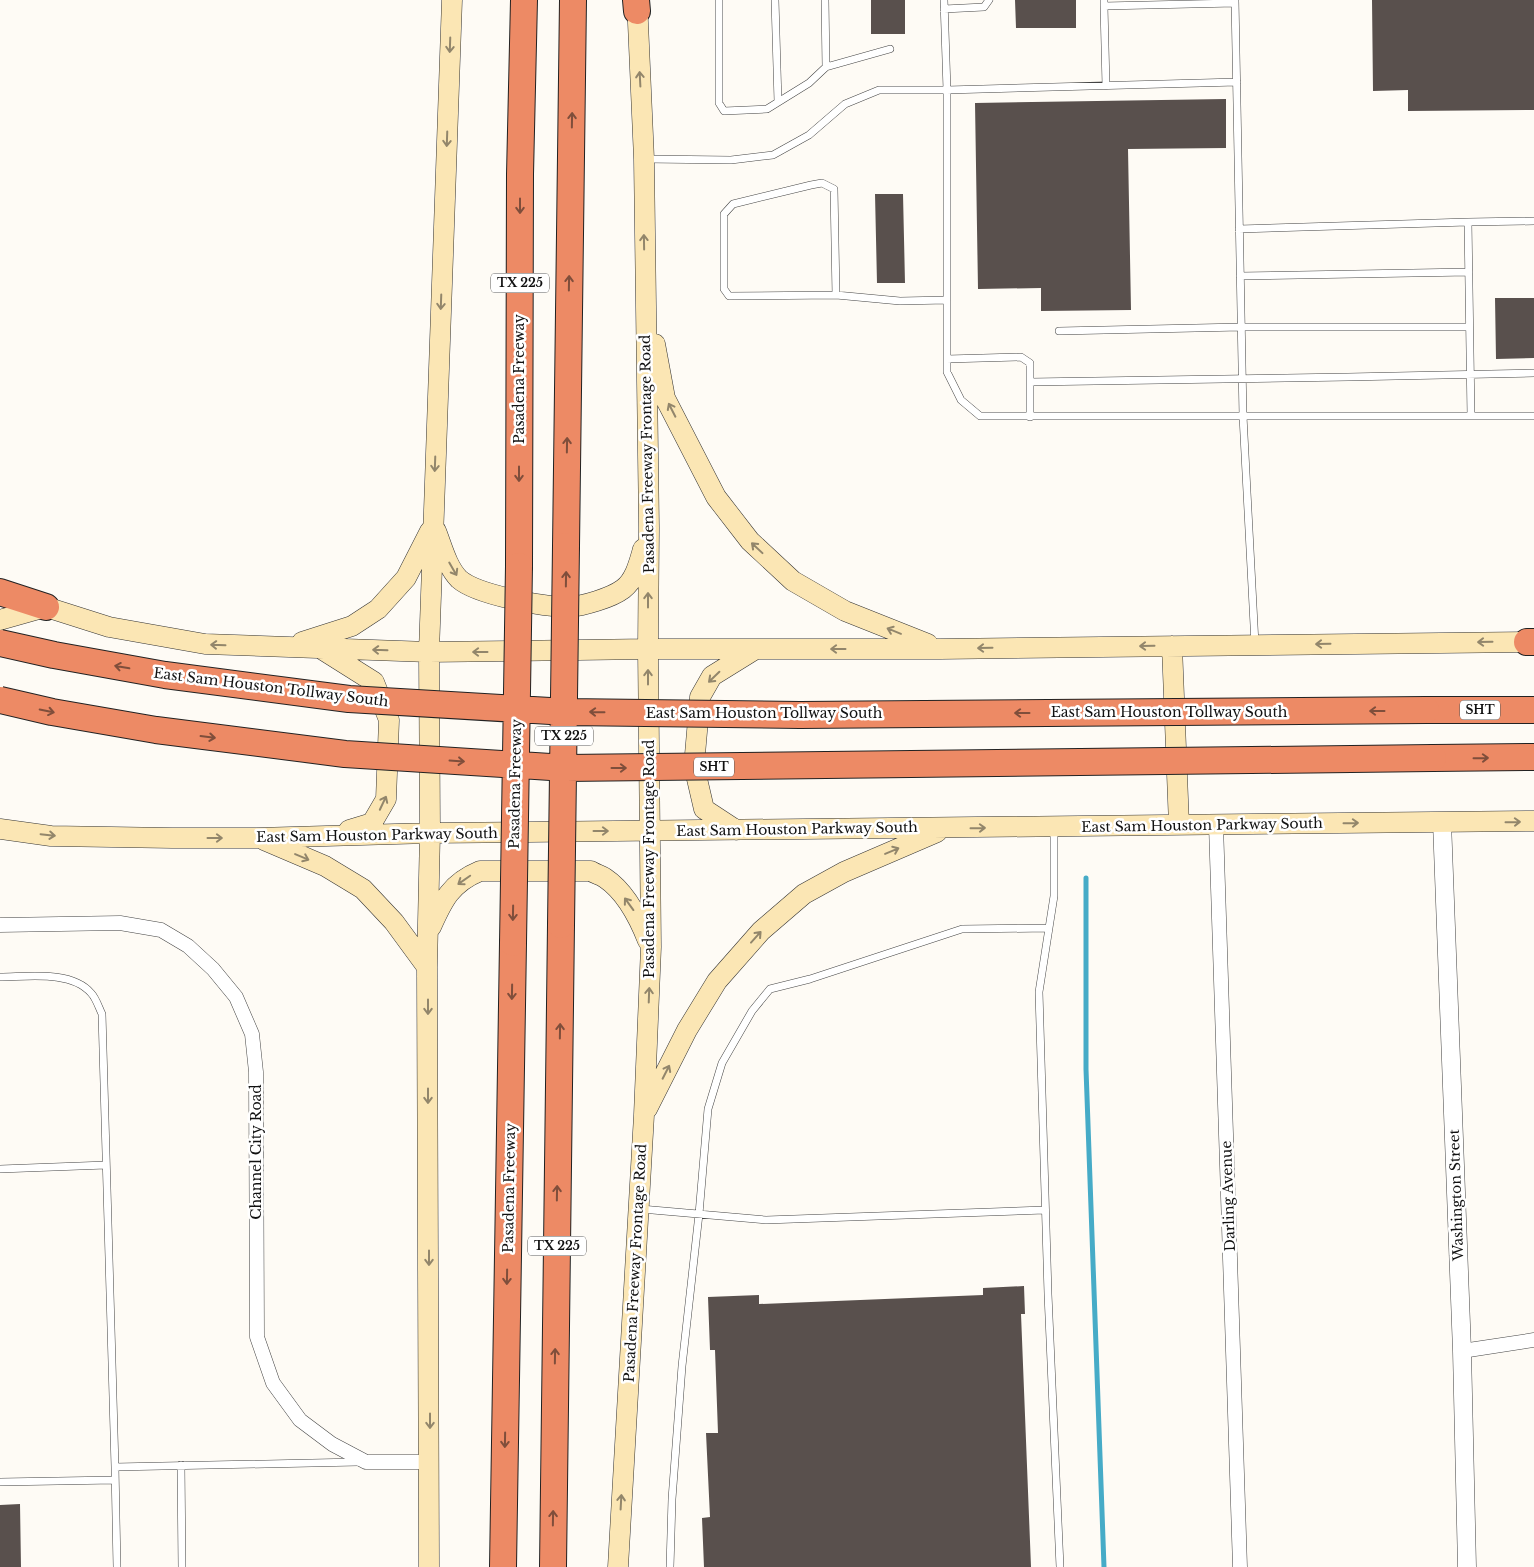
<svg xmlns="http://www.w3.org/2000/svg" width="1534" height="1567" font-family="'Libre Baskerville',serif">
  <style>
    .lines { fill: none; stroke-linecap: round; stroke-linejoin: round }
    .stream { stroke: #46abc7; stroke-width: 5 }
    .building { fill: #59504d }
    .service-casing { stroke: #444; stroke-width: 8 }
    .minor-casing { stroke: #444; stroke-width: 15 }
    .tertiary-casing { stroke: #444; stroke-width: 19 }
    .secondary-casing { stroke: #333; stroke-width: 21 }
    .motorway-casing { stroke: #222; stroke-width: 28 }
    .service { stroke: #fff; stroke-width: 7 }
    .minor { stroke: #fff; stroke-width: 14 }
    .tertiary { stroke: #fff; stroke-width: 18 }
    .secondary { stroke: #fbe6b4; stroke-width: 20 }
    .motorway { stroke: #ed8a65; stroke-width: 26 }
    .motorway-bridge-casing { stroke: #222; stroke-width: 28; stroke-linecap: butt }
    .motorway-bridge { stroke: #ed8a65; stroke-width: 26 }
    .oneway { stroke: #92866b }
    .oneway2 { stroke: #7f4e3b }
    .labels { text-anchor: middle; stroke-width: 5; stroke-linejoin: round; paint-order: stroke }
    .shield { fill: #fff; stroke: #585858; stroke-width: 1 }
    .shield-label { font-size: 12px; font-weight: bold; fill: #111 }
    .street-label { font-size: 14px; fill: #111; stroke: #fff }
  </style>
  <rect width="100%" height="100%" fill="#fefbf5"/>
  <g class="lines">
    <!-- stream -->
    <path class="stream" d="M1086,878v191l18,498"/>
  </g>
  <!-- building -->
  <path class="building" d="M871,0h34v34h-34z
    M1015,0h61v28h-60z
    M1372,0h162v110l-126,1v-21l-35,1z
    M1226,99v49l-98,1 3,161 -90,1v-23l-63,1 -3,-186z
    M875,194h28l2,89h-28z
    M1495,298h39v60l-38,1z
    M1024,1286l1,28h-4l10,253h-327l-2,-49 8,-1 -4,-84h12l-3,-83h-5l-2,-53 51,-2v9l224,-9v-7z
    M20,1504l1,63h-21v-62z"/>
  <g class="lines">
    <!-- service casing -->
    <g class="service-casing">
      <path id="service" d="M719,0v103l5,8 43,-2 42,-26 17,-16 -1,-67
        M775,0l3,102
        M1104,0v6l131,-3
        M1235,0l8,416 12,228
        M1104,6l2,80
        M944,9l40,-2 5,-7
        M826,67l64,-18
        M1237,82l-290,8v282l14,28 19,16h554
        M646,159l85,1 42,-5 36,-20 36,-31 34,-14h68l-3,-90
        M1468,222l66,-1
        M1239,229l229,-7 3,194
        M1240,276l229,-4
        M836,295l-2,-106 -12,-6 -11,2 -78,19 -9,10v75l5,7 107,-1 64,6 47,-1
        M1059,331l182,-4h228
        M947,359l74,-2 9,6v54
        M1030,382l318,-5 186,-4
        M1054,829v67l-15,96 9,302 12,273
        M0,977c27,0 71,-7 91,16 5,5 8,15 11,21l13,453 243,-5
        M0,1169l106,-4
        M641,1209l125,11 279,-10
        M181,1465l1,102
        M115,1467l2,100
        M0,1482l115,-2
        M670,1567l2,-68 10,-133 17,-152 9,-105 14,-46 30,-52 18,-22 40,-10 152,-50 87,-1"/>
    </g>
    <!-- minor casing -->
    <g class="minor-casing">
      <path id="minor" d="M1216,825l24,742
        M0,925l120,-2 41,7 27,16 25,23 23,28 16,37 4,38 1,265 16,46 27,37 32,24 34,18h64
        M1462,1351l72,-11"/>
    </g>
    <!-- tertiary casing -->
    <g class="tertiary-casing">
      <path id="tertiary" d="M1442,822l20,529 5,216"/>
    </g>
    <!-- secondary casing -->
    <g class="secondary-casing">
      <path id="secondary" d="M655,344l10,54 51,99 34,44 43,40 52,30 83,33
        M436,531c6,15 11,36 23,48 18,16 85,28 110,28 14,-1 42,-9 54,-18 12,-9 16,-26 20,-40
        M0,620l46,-13 63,20 96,17 224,8 219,-3h292l594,-7
        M302,642l50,-16 26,-17 28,-31 24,-47
        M1172,646l7,179
        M320,648l54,34 15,38 -3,79 -14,24 -23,7
        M0,829l51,7 121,2h85l173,-5 1104,-12
        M736,830l-32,-21 -10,-43 6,-69 12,-21 42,-26
        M264,840l61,26 38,23 31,33 33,45
        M431,927c12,-27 20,-44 49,-56h111c4,3 10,4 14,7 21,14 34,40 43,63
        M647,1109l40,-79 30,-49 44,-50 43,-37 40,-22 93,-40
        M429,1567l-2,-600 3,-134 -1,-181 23,-652
        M618,1567l26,-452 7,-168 -3,-298 1,-121 -5,-369 -7,-159"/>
    </g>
    <!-- motorway casing -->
    <g class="motorway-casing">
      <path id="motorway" d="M636,0l1,11
        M566,546l7,-546
        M519,566l1,-392 4,-174
        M0,592l46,15
        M1527,642h7
        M1426,710h108
        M1433,758l101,-1
        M503,1567l10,-624
        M553,1567l8,-642"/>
    </g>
    <!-- service -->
    <use href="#service" class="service"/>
    <!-- minor -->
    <use href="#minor" class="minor"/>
    <!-- tertiary -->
    <use href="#tertiary" class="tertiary"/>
    <!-- secondary -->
    <use href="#secondary" class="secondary"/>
    <!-- motorway -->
    <use href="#motorway" class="motorway"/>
    <!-- motorway-bridge casing -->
    <g class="motorway-bridge-casing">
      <path id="motorway-bridge" d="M0,643l54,12 111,20 184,24 218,13 233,3 626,-5
        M0,700l52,12 104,18 189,24 221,14 867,-10
        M561,925l5,-379
        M513,943l6,-377"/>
    </g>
    <!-- motorway-bridge -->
    <use href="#motorway-bridge" class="motorway-bridge"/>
  </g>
  <!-- one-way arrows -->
  <defs><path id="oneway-shaft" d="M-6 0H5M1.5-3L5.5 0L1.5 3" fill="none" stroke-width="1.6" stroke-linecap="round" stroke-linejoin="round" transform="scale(1.25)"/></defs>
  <g class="oneway">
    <use href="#oneway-shaft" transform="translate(450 45) rotate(92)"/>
    <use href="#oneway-shaft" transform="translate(640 79) rotate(-93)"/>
    <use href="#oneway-shaft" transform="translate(447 139) rotate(92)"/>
    <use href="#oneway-shaft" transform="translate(644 242) rotate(-91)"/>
    <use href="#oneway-shaft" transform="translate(441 302) rotate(92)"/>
    <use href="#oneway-shaft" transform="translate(672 410) rotate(-117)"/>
    <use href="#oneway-shaft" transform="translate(435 464) rotate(92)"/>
    <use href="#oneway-shaft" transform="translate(757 548) rotate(-137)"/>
    <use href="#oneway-shaft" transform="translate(453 569) rotate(60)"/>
    <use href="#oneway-shaft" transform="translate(648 600) rotate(-90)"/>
    <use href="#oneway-shaft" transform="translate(894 631) rotate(-158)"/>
    <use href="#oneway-shaft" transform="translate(1485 642) rotate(179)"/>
    <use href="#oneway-shaft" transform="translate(1323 644) rotate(179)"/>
    <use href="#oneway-shaft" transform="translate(218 645) rotate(-178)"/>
    <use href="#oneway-shaft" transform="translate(1147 646) rotate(179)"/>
    <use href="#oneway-shaft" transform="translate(985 648) rotate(179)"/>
    <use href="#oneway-shaft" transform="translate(838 649) rotate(180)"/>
    <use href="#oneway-shaft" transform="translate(380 650) rotate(-178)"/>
    <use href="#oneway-shaft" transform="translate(480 652) rotate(180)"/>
    <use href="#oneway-shaft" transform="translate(648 677) rotate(-90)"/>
    <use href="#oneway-shaft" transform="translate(714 677) rotate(136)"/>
    <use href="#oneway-shaft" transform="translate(383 803) rotate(-65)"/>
    <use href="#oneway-shaft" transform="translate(1513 822) rotate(-1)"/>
    <use href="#oneway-shaft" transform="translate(1351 823) rotate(-1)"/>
    <use href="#oneway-shaft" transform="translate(978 828) rotate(-1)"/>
    <use href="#oneway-shaft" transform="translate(601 831)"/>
    <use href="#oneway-shaft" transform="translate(48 835) rotate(6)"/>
    <use href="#oneway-shaft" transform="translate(215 838)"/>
    <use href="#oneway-shaft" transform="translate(892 851) rotate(-23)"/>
    <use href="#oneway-shaft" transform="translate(302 857) rotate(23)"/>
    <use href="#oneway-shaft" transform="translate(464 880) rotate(145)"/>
    <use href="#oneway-shaft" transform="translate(629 904) rotate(-126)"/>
    <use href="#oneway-shaft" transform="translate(756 937) rotate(-48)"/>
    <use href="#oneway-shaft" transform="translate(649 995) rotate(-88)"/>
    <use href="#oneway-shaft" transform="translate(428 1007) rotate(90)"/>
    <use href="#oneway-shaft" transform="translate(666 1072) rotate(-63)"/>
    <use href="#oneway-shaft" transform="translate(428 1096) rotate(90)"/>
    <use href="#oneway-shaft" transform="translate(429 1258) rotate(90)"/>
    <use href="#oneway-shaft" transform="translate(430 1421) rotate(90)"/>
    <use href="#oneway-shaft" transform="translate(621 1502) rotate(-87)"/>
  </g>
  <g class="oneway2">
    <use href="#oneway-shaft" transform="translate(572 120) rotate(-89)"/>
    <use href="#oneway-shaft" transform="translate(520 206) rotate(90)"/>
    <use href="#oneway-shaft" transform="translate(569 283) rotate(-89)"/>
    <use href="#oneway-shaft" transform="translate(567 445) rotate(-89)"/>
    <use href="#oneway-shaft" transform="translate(519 474) rotate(90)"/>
    <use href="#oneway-shaft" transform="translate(566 579) rotate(-89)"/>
    <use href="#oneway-shaft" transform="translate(122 667) rotate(-170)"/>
    <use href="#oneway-shaft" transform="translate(47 711) rotate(12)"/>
    <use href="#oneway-shaft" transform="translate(1377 711) rotate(180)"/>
    <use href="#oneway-shaft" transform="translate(597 712) rotate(-179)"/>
    <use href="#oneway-shaft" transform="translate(1022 713) rotate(180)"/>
    <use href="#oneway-shaft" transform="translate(208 737) rotate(7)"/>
    <use href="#oneway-shaft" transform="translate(1481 758) rotate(-1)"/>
    <use href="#oneway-shaft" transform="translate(457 761) rotate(4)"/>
    <use href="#oneway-shaft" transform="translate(619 768)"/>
    <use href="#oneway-shaft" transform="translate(513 913) rotate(91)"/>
    <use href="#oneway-shaft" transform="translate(512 992) rotate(91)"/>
    <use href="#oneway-shaft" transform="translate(560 1031) rotate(-89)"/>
    <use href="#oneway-shaft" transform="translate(557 1193) rotate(-89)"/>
    <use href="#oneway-shaft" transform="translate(507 1277) rotate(91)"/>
    <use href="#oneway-shaft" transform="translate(555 1356) rotate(-89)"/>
    <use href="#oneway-shaft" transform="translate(505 1440) rotate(91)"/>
    <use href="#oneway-shaft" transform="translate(553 1518) rotate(-89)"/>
  </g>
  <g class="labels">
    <!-- shield labels -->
    <g class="shield">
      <rect x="491" y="273.5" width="58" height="19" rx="4"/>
      <rect x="1460" y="700.5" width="40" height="19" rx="4"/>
      <rect x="535" y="726.5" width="58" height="19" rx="4"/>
      <rect x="694" y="757.5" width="40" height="19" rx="4"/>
      <rect x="528" y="1236.5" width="58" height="19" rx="4"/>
    </g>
    <g class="shield-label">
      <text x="520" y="287">TX 225</text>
      <text x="1480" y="714">SHT</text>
      <text x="564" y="740">TX 225</text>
      <text x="714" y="771">SHT</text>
      <text x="557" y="1250">TX 225</text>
    </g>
    <!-- street labels -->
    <g class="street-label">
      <text transform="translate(519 379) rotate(-90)" y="5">Pasadena Freeway</text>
      <text transform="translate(647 454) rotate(-91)" y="5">Pasadena Freeway Frontage Road</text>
      <text transform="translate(271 687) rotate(7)" y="5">East Sam Houston Tollway South</text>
      <text x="1169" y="717">East Sam Houston Tollway South</text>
      <text x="764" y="718">East Sam Houston Tollway South</text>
      <text transform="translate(515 784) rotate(-89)" y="5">Pasadena Freeway</text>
      <text transform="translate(1202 825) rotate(-1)" y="5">East Sam Houston Parkway South</text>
      <text transform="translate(797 829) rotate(-1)" y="5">East Sam Houston Parkway South</text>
      <text transform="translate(377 835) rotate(-1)" y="5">East Sam Houston Parkway South</text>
      <text transform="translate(649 859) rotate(-90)" y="5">Pasadena Freeway Frontage Road</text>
      <text transform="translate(256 1152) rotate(-90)" y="5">Channel City Road</text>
      <text transform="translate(509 1188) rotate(-89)" y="5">Pasadena Freeway</text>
      <text transform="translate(1456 1195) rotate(-92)" y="5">Washington Street</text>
      <text transform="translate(1228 1196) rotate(-92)" y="5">Darling Avenue</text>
      <text transform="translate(635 1263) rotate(-87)" y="5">Pasadena Freeway Frontage Road</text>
    </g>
  </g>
</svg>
